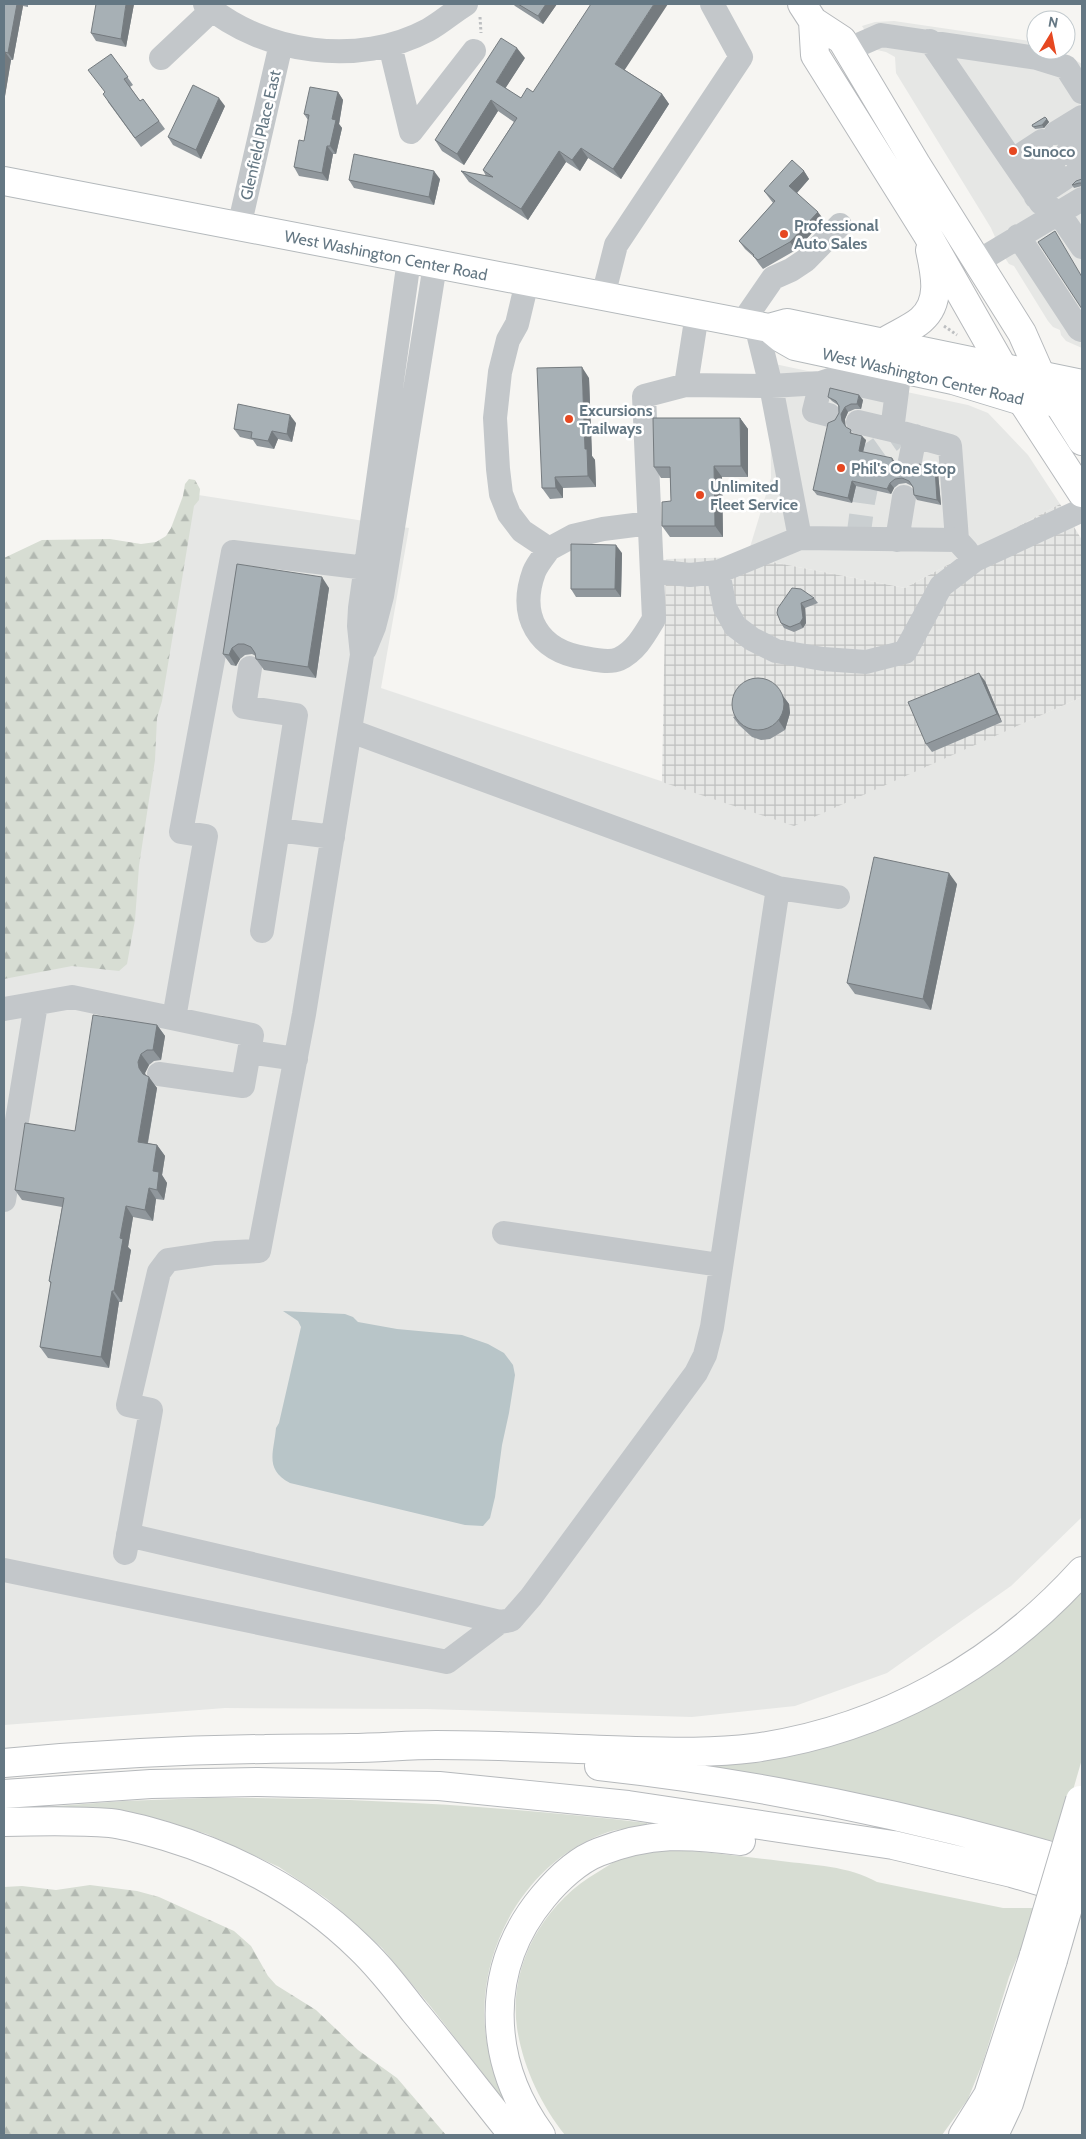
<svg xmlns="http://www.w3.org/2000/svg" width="1086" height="2139" font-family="Cabin,sans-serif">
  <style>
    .built { fill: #e6e7e5 }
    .industrial { fill: url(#industrial-grid) }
    .green { fill: #d7ddd3 }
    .forest { fill: url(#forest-firs) }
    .water { fill: #b8c5c8 }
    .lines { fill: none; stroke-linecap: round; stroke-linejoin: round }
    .minor-tunnel { stroke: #cacfd1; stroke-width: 24; stroke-dasharray: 24 12; stroke-linecap: butt }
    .major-casing { stroke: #b4b9bc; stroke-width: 30 }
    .highway-casing { stroke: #b6b9bc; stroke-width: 30 }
    .path { stroke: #bdbfc1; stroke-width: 3; stroke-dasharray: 2.5 2.5; stroke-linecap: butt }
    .minor { stroke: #c3c7ca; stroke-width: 24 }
    .major { stroke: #fff; stroke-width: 28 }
    .highway { stroke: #fff; stroke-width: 28 }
    .highway-bridge-casing { stroke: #b6b9bc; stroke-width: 30; stroke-linecap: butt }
    .highway-bridge { stroke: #fff; stroke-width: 28 }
    .wall { fill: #90979c }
    .shaded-wall { fill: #757b7f }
    .building { fill: #a7b0b5; stroke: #757b7f }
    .poi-dot { fill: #e64821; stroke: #fff; stroke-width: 2 }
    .labels { text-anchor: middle; stroke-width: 5; stroke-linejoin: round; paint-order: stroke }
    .street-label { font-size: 16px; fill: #647783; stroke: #fff }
    .poi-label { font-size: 16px; font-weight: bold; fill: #647783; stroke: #fff; text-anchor: start }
  </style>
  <defs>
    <pattern id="industrial-grid" width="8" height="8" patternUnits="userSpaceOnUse" patternTransform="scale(1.25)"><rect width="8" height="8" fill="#e6e7e5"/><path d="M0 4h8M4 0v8" fill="none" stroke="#bec0bf"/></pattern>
    <pattern id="forest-firs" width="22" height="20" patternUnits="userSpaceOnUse" patternTransform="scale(1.25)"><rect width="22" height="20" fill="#d7ddd3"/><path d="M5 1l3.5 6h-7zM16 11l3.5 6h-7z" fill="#b2b8b1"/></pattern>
  </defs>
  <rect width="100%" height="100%" fill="#f6f5f2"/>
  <!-- built -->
  <path class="built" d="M894,21l136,20 6,2v7h21l25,14v284l-16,-7 -5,-6 -1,-5 -7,-3 -5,-6 -34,-55 -5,-2 -16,-24 2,-3 -4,-9 -95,-155 -1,-16 -9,-5 -9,-2 -15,-24 13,-4z
    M770,363l198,42 20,8 40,42 32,49 -155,84 -158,-31 24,-79z
    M192,494l217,34 -28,160 412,137 289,-128v820l-71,69 -124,87 -92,33 -103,11 -265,-8 -202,-1 -221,17v-758z"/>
  <!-- industrial -->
  <path class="industrial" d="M1060,504l22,36v157l-288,129 -132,-44 4,-223 81,-2 158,31z"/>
  <!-- green -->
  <path class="green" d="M1082,1584v175l-24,83 -367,-76 133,-25z
    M207,1798c148,-1 294,8 440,25l1,4c-14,1 -31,1 -45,7 -81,30 -131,124 -116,209 4,23 13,44 23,65l-79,-101 -49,-59 -55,-49 -48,-32 -72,-33 -57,-17 -56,-10 -76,2 105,-8z
    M674,1850c36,2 71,7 107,11 32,4 68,5 96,21l126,26h34l-14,44 -6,6 -8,19 -26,85 -15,37 -26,36h-377c-24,-30 -42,-68 -48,-107 -9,-63 27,-125 81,-156 7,-4 13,-9 20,-12 18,-7 37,-8 56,-10z"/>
  <!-- forest -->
  <path class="forest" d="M189,479l6,1 5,9 -1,11 -5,6 -32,195 -5,17 -2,42 -16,106 -4,54 -8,44 -8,7 -47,-5 -68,13v-421l38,-18 68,-1 31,5 15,-2 10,-6 5,-8 12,-32 2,-12z
    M90,1885l47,6 22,6 75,34 17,15 17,30 8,9 40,25 42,40 39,28 49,57h-442v-248l18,-1 34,4z"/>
  <!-- water -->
  <path class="water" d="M283,1311l62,3 8,3 5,5 39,7 65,6 26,9 16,9 9,12 2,10 -6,38 -7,32 -7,52 -5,21 -7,8 -18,-1 -175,-42c-26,-14 -16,-31 -14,-55l3,-5 22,-96 -3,-6z"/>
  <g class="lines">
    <!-- minor-tunnel -->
    <path class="minor-tunnel" d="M858,539l5,-37 10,-49 17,-12 2,-11"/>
    <!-- major casing -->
    <g class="major-casing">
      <path id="major" d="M4,181l765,147 18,-5 295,61
        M769,328l12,10 14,8 158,34 69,21 35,1 25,6"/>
    </g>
    <!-- highway casing -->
    <g class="highway-casing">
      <path id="highway" d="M802,4l11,17 29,19 74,124 106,169 19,43 41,65
        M813,21l2,34 112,179 95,167 60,92
        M884,342c11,-7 28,-14 37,-22 21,-18 14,-47 9,-70
        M4,1763c86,-8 174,-13 261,-14 28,-1 57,0 85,-1 29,0 57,-3 86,-3 66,0 132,4 199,6 39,1 79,2 119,-3 128,-18 242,-82 328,-177
        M599,1766c164,18 325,52 483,99
        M4,1794l147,-10 107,-2 181,4 189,19 265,40 119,28 64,19
        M4,1822c35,-1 70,-2 106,1 18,2 37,8 55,13 73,22 140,58 195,112 20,19 37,41 54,63 34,41 66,83 99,124
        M541,2135c-54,-74 -57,-167 2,-238 14,-17 35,-37 56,-45 51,-20 89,-18 142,-11
        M963,2135l25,-40 46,-140
        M994,2135l15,-32 44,-143"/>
    </g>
    <!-- path -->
    <path class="path" d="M480,17l1,16
      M944,326l13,9"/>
    <!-- minor -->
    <path class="minor" d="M205,4c59,50 154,63 223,26 13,-7 25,-18 38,-26
      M930,41l111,162 17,9 24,35
      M390,45l21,87 63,-81
      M847,50l34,-15 156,23 29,9 16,25
      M161,58l51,-48
      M1056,133l26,-16
      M1067,153l15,-10
      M1013,160l29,-19
      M1078,170l4,-3
      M1025,179l29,-18
      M1036,197l29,-19
      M239,227l42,-183
      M1018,236l61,93 3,1
      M977,262l105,-63
      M527,282l-10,42 -9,16 -8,32 -5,46 3,51 3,25 8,20 13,17 27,18c-5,7 -12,15 -15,23 -16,44 4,79 51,86 10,2 25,5 34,1 17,-8 26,-25 35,-40l-10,-223 42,-11 11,-71
      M603,296l13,-51 125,-188 -29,-53
      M742,323l31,-45 18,-8 15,-10 34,-35
      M756,325l15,61 29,152 157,2
      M900,368l-8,62 58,16 7,94 10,11
      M821,383l-7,28 15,4
      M686,385l85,1 50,-3 12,-4 63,14
      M858,422l34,8
      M909,466l6,-30
      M897,540l7,-43
      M549,549l24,-13 30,-7 47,-6
      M652,571l38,4 28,-3 82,-34
      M718,572l7,36 10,18 17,13 24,12 47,8 43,3 39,-10 36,-66 34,-26 107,-50
      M365,649l9,-22 8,-31 53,-331
      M250,668l-6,39 52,8 -34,216
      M351,731l427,157 60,9
      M278,830l55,7
      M4,1009l68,-12 180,38 -9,51 -84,-12
      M174,1018l32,-182 -25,-4 52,-280 133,16
      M249,1052l47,7
      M4,1200l32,-196
      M504,1233l216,32
      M128,1535l372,87 11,-2 20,-23 165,-224 9,-18 7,-28 66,-439
      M125,1553l26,-143 -23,-5 31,-133 9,-12 47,-7 44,-2 45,-237 58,-359 -3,-29 1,-18 49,-348
      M4,1570l443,92 53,-40"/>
    <!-- major -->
    <use href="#major" class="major"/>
    <!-- highway -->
    <use href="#highway" class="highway"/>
    <!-- highway-bridge casing -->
    <g class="highway-bridge-casing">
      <path id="highway-bridge" d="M1034,1955l46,-155
        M1053,1960l29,-101"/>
    </g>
    <!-- highway-bridge -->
    <use href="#highway-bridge" class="highway-bridge"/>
  </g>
  <!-- wall -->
  <path class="wall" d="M4,4h24v3l-5,-1 -10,54h-2l-7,42z
    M134,4l-8,43 -30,-6 -5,-8z
    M513,4h44l-14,20 -28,-18z
    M111,54l22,31 -3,2 10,14 3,-2 22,30 -24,18 -33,-45 -3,-9z
    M525,58l-20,30 16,10 12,-6 92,-22 37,24 7,10 -48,75 -33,-21 -8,13 -14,-9 -38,58 -59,-38 -8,-11 25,5 -3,-6 31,-48 -16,-11 -34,54 -22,-14 -7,-11z
    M338,92l5,8 -4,24 3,4 -6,26h-3l-5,27 -29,-5 -5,-9 10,-26 4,-21 -4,-6z
    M225,106l-24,53 -28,-14 -5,-8z
    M1045,117l4,5 -5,6 -9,1 -3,-4z
    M804,171l5,8 -12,14 27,27 -28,30 -33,19 -4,-5 -5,-7 -9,-8 -6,-8 34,-38 -9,-12z
    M440,179l-6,26 -80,-17 -5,-8z
    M1082,179v7l-8,2 -2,-3z
    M589,378l3,78 3,4 1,27 -33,1v10l-13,1 -8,-11z
    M828,397l35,3 -2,9h-6l-7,3 -3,7 1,8 7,7 13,6 -3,12 33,11v8l6,3h8l25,-6 3,5 3,32 -24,-5 -3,-5 -1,-8 -1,-1 -6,-3 -7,1 -5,4 -3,6 -35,-8 -4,17 -35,-8 -4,-5 22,-70 4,-7 -1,-8 -6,-4z
    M740,418l8,11v48h-26l1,60h-53l-8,-11 9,-25 -1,-23h-9l-7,-11z
    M296,423l-4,19 -14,-3 -4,10 -17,-3 -4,-6 -13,-3 -6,-8z
    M622,553l-1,44h-45l-5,-8z
    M237,564l92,24 -13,90 -52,-8 -8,-11v-3l-4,-2 -7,1 -5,4 -4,7 -5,-1 -8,-11z
    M814,598l4,5 -13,5 1,15 -3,5 -9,4 -10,-4 -3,-5 -3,-15z
    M985,681l17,41 -70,30 -6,-8z
    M783,696l6,8 1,9 -5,17 -15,9 -9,1 -9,-3 -13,-12 -6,-8z
    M957,884l-26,126 -76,-16 -8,-11z
    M157,1025l8,11 -4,24 -7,1 -5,4 -4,8 1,2 11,13 -9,55 9,2 8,11 -3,19 5,8 -3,17 -8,-1 -3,22 -20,-4 -5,30 3,3 -9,52h-3l-10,66 -61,-10 -8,-11 11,-63 -2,-3 13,-74 -40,-7 -7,-10 60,-59z"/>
  <!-- shaded-wall -->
  <path class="shaded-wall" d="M17,4h5l1,2 -10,54 -5,-7z
    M126,4h8l-8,43 -5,-8z
    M546,4h11l-14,20 -5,-8z
    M654,4h14l-46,70 -7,-10z
    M517,48l8,10 -22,34 -7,-10z
    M5,52l6,8 -7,42v-40z
    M338,92l5,8 -4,24 3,4 -6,26 -6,-8 2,-27z
    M662,94l7,10 -48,75 -8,-10z
    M219,98l6,8 -24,53 -5,-9z
    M491,100l7,11 -34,54 -7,-11z
    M1047,119l2,3 -5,6 -2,-3z
    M327,146l6,8 -5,27 -6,-8z
    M581,148l7,10 -8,13 -8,-11z
    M559,151l7,11 -38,58 -7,-11z
    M434,171l6,8 -6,26 -5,-8z
    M804,171l5,8 -14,16 -6,-9z
    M818,212l6,8 -28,30 -6,-8z
    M582,367l7,11 3,78 3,4 1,27 -8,-11 -3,-27z
    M859,395l4,5 -2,9 -4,-5z
    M845,407l3,5 -3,7v7l-3,-5 -1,-7z
    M290,415l6,8 -4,19 -5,-8z
    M740,418l8,11v48l-7,-11z
    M272,431l6,8 -4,10 -6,-8z
    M862,436l4,4 -4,16 -3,-5z
    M892,458l4,5v8l-3,-5z
    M714,466l8,11 1,60 -8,-11z
    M935,468l3,5 3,32 -4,-5z
    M555,477l8,11v10l-7,-10z
    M852,481l4,5 -4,17 -4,-5z
    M890,483l4,5 -3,6 -4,-5z
    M616,545l6,8 -1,44 -6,-8z
    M322,577l7,11 -13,90 -8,-11z
    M801,603l4,5 1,15 -3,5 -3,-5z
    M232,648l8,11 -4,7 -7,-11z
    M979,673l6,8 17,41 -5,-8z
    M783,696l6,8 1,9 -5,17 -6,-9z
    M949,873l8,11 -26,126 -8,-11z
    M157,1025l8,11 -4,24 -8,-10z
    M141,1054l8,11 -4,8 1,6 -7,-11 -1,-6z
    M149,1077l8,11 -11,64 -8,-10z
    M157,1145l8,11 -3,19 5,8 -3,17 -7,-10 -4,-19z
    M149,1188l7,11 -3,22 -8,-11z
    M126,1206l7,11 -5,30 3,3 -9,52 -8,-11 6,-53z
    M112,1291l7,11 -10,66 -8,-11z"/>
  <!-- building -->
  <path class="building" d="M4,4h13l-9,49 -3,-1 -1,10z
    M96,4h30l-5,35 -30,-6z
    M518,4h28l-8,12z
    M591,4h63l-39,60 47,30 -49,75 -32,-21 -9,12 -13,-9 -38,58 -60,-38 32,6 -10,-7 34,-52 -26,-18 -34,54 -22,-14 66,-102 16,10 -21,34 25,16 6,-10 6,4z
    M111,54l17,23 -4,2 16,22 3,-2 16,22 -24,17 -32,-44 2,-2 -17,-22z
    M193,85l26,13 -23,52 -28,-13z
    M310,87l28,5 -6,27 4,1 -6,26h-3l-5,27 -28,-6 5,-27 5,1 5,-26 -5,-1z
    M1045,117l2,2 -5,6 -9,2 -1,-2z
    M354,154l80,17 -5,26 -80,-17z
    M792,160l12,11 -15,15 29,26 -28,30 -32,18 -5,-4 1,-1 -15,-14 36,-40 -11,-10z
    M1082,179v4h-3l-7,2 4,-4z
    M1055,231l27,46v32l-44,-67z
    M582,367l3,82h2l1,27 -33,1 1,11h-14l-5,-120z
    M830,388l29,7 -2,9h-6l-6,3 -4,7 1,7 4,6 5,3 -1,3 12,3 -3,15 33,7 1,8 4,6 5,2h8l6,-4 3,-6 16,4 2,32 -23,-5 -1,-8 -4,-6 -7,-3 -7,1 -5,4 -3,6 -35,-8 -4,17 -35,-8 15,-67 7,-3 4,-7v-7l-3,-5 -8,-4z
    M238,404l52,11 -3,19 -15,-3 -4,10 -17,-3 1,-6 -18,-3z
    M653,418h87l1,48h-27l1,60h-53v-24l9,-1 -1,-34h-16z
    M571,544l45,1 -1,44h-44z
    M237,564l85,13 -14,90 -52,-8 -1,-6 -4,-6 -7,-3h-6l-6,4 -3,7 -6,-1z
    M792,588l9,1 13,9 -13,5 2,15 -3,5 -10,4 -9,-4 -4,-10 1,-5z
    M979,673l18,41 -71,30 -18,-42z
    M732 704a26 26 0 1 1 52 0a26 26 0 1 1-52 0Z
    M874,857l75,16 -26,126 -76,-16z
    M93,1015l64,10 -4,25h-6l-6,4 -3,8 1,6 4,6 6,3 -11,65 19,3 -4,26 6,1 -2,18 -8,-2 -4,22 -19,-4 -6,32 3,1 -9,52h-2l-11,66 -61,-10 11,-65 -2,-1 15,-83 -49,-8 10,-67 50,8z"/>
  <!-- markers -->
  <g class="poi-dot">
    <circle cx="1013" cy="151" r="5"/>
    <circle cx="784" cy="234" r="5"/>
    <circle cx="569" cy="419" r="5"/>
    <circle cx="841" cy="468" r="5"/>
    <circle cx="700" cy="495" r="5"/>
  </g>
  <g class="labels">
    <!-- street labels -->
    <g class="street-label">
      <text transform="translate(260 135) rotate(-77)" y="6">Glenfield Place East</text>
      <text transform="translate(386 255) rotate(11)" y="6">West Washington Center Road</text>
      <text transform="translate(923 376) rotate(13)" y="6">West Washington Center Road</text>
    </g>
    <!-- poi labels -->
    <g class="poi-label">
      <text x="1023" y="157">Sunoco</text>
      <text x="794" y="231">Professional<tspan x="794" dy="18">Auto Sales</tspan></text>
      <text x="579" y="416">Excursions<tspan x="579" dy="18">Trailways</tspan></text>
      <text x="851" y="474">Phil's One Stop</text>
      <text x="710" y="492">Unlimited<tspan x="710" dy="18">Fleet Service</tspan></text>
    </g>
  </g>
  <!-- border -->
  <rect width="1086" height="2139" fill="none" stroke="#647783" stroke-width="10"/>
  <!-- north arrow -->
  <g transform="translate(1051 35) rotate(10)"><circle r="24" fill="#ffffff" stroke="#c1c9cd"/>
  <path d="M0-4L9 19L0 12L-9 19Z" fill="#e64821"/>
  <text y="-8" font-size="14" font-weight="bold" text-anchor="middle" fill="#647783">N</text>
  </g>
</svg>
